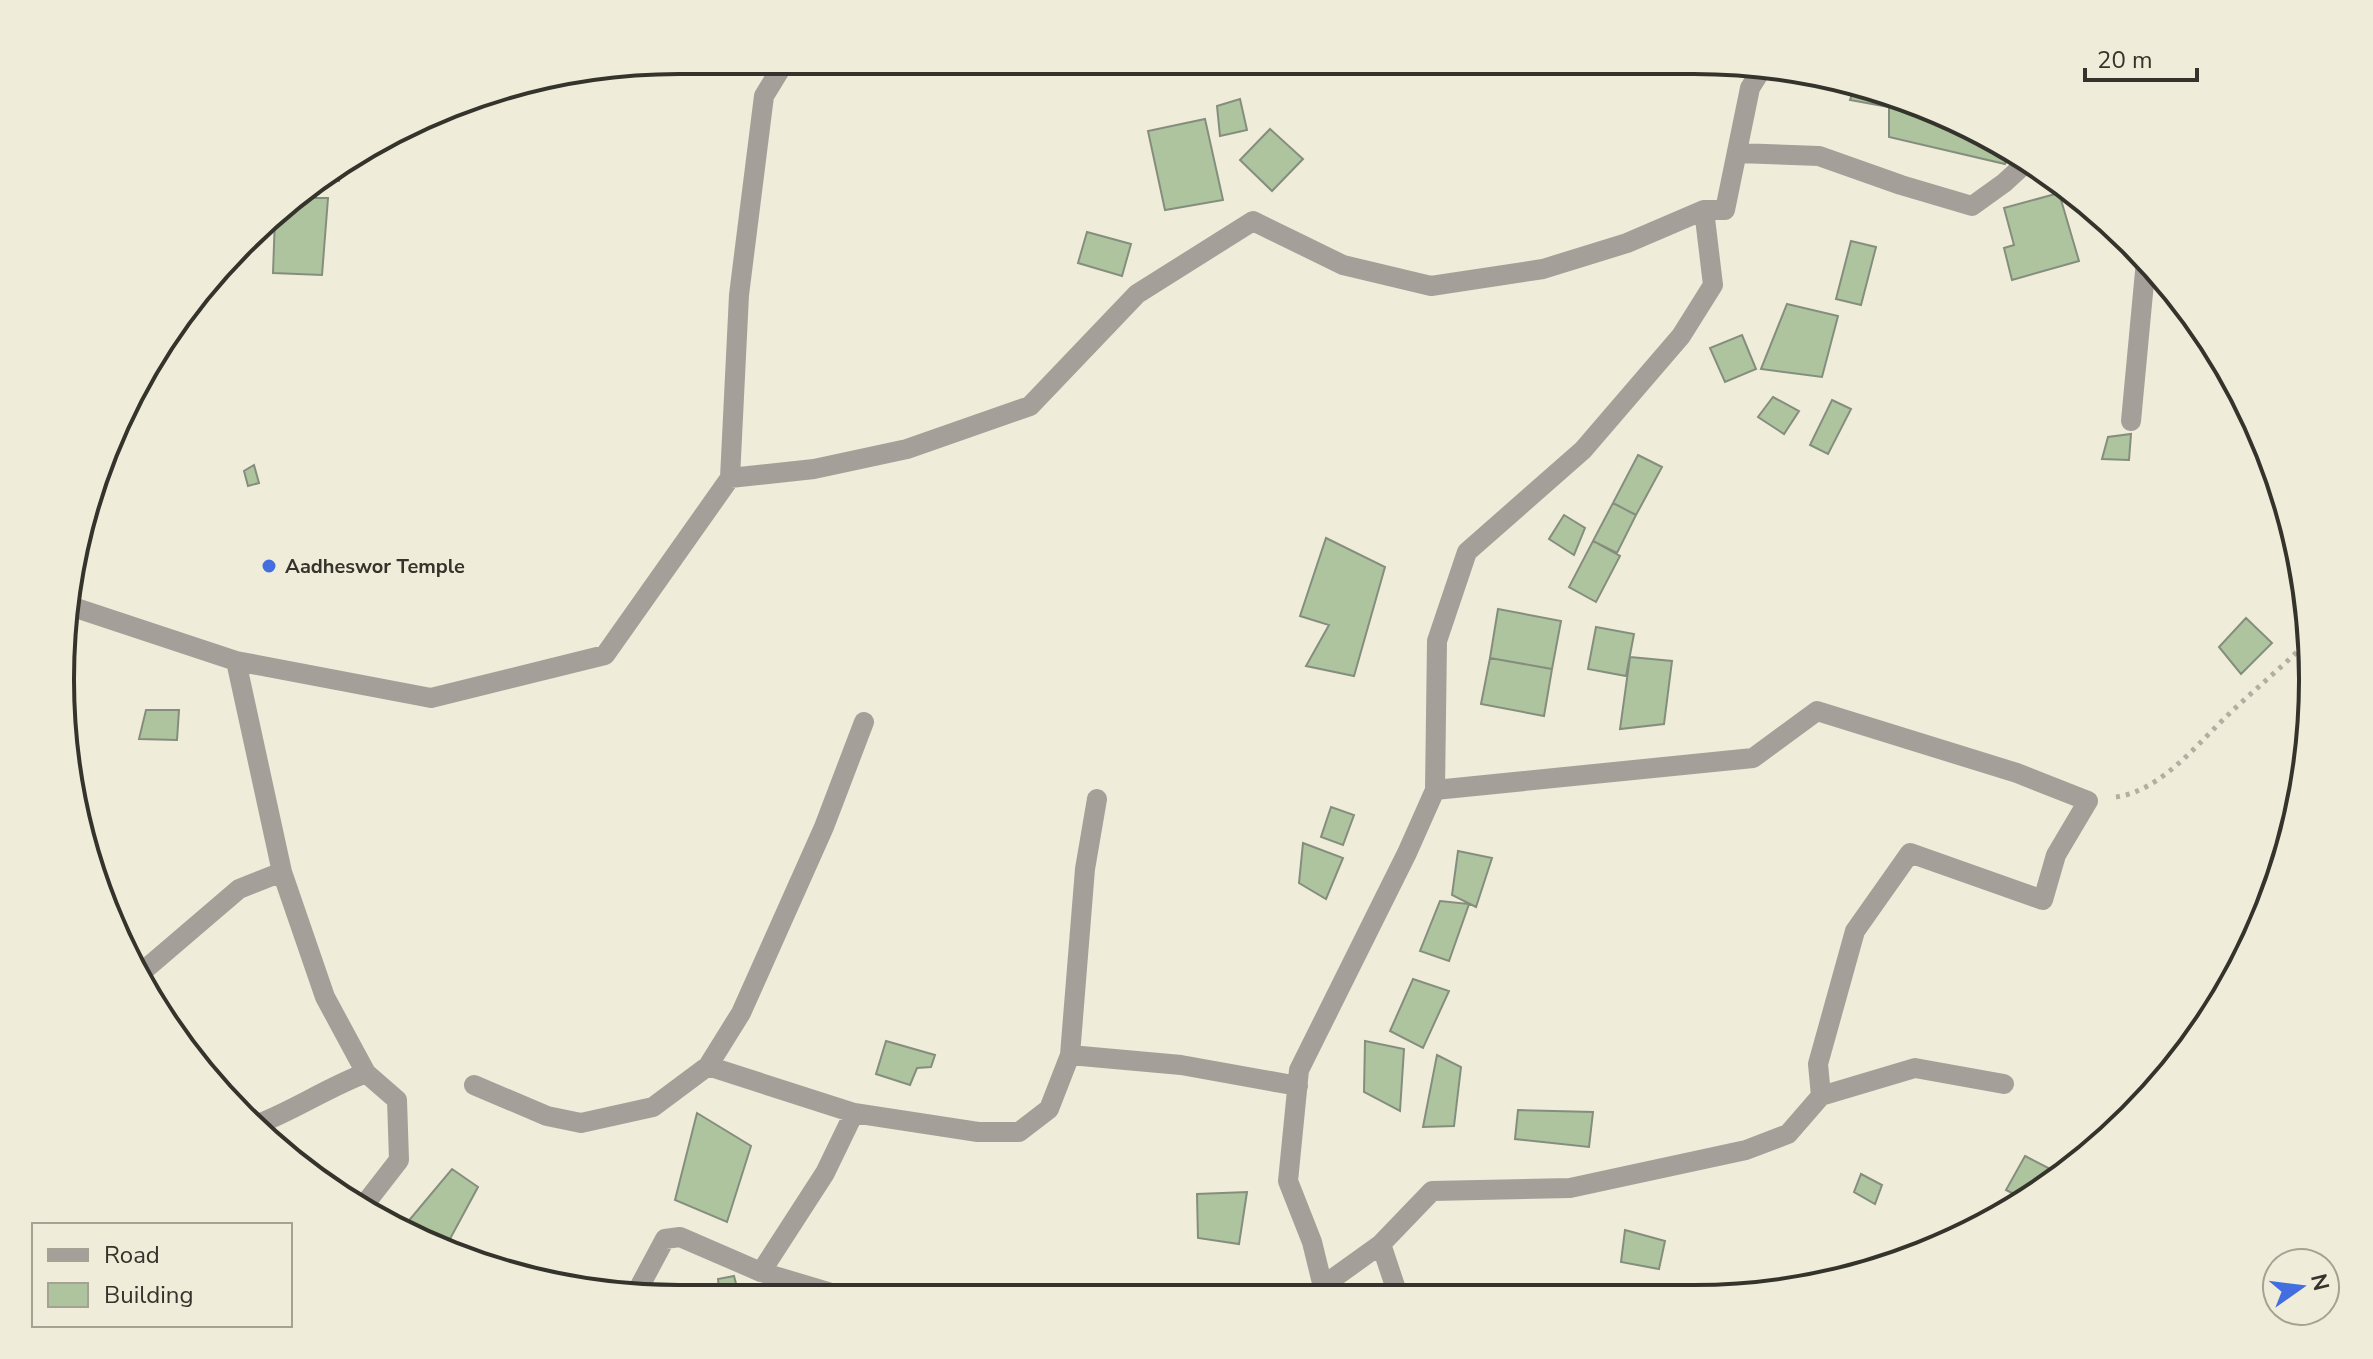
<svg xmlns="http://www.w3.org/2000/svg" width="2373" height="1359" font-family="'Nunito Sans',sans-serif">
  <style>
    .building { fill: #aec49f; stroke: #858e7e; stroke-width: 2 }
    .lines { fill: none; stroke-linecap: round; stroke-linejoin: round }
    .path { stroke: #b1afa0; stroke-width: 5; stroke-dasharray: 4 6; stroke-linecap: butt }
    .minor { stroke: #a59f99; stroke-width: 20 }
    .poi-dot { fill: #436ee0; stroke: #efecd9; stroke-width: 3 }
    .labels { text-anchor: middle; stroke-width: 6; stroke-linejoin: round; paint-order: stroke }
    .poi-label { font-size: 20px; font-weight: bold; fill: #35342c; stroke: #efecd9; text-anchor: start }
    .rim { fill: none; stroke: #35342c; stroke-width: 4 }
  </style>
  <rect width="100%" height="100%" fill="#efecd9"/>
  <!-- building -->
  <path class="building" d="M1855,85l39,9 -5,13 -39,-7z
    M1894,94l110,49 8,7 -7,14 -116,-27v-30z
    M1240,99l7,31 -27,6 -3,-30z
    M1205,119l18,81 -58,10 -17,-79z
    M1270,129l33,30 -31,32 -32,-31z
    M342,167l-3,14 -22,-1z
    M2059,193l20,68 -67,19 -8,-32 10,-3 -10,-37z
    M293,198h35l-6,77 -49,-2 2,-56z
    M1087,232l44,12 -9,32 -44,-13z
    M1851,241l25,6 -15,58 -25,-6z
    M1787,304l51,12 -16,61 -61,-8z
    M1742,335l14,34 -31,13 -15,-34z
    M1773,397l26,14 -15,23 -26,-17z
    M1832,400l19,9 -23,45 -18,-9z
    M2131,434l-2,26 -27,-1 6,-22z
    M1638,455l24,12 -26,48 -23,-12z
    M254,465l5,18 -11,3 -4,-15z
    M1613,503l23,12 -19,38 -24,-12z
    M1564,515l21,13 -11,27 -25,-16z
    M1326,538l59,29 -31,109 -48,-10 23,-41 -29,-9z
    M1593,541l27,15 -24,46 -27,-15z
    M1498,609l63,12 -9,48 -62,-11z
    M2246,618l26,25 -31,31 -22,-27z
    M1596,627l38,7 -8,42 -38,-7z
    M1630,657l42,4 -8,63 -44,5z
    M1490,658l62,11 -8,47 -63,-12z
    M146,710h33l-2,30 -38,-1z
    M1331,807l23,8 -11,30 -22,-8z
    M1303,843l40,15 -17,41 -27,-16z
    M1458,851l34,7 -16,49 -24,-12z
    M1440,901l29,3 -20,57 -29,-10z
    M1413,979l36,12 -26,57 -33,-17z
    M886,1041l49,14 -4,12 -14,1 -7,17 -34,-11z
    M1365,1041l39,8 -4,62 -36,-19z
    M1437,1055l24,12 -7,59 -31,1z
    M1518,1110l75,2 -4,35 -74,-8z
    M697,1113l54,33 -24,76 -52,-22z
    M2025,1156l33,17 -3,7 -29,20 -20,-10z
    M452,1169l26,18 -34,63 -43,-20z
    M1861,1174l21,11 -7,19 -21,-12z
    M1247,1192l-8,52 -41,-6 -1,-44z
    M1625,1230l40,11 -6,28 -38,-7z
    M734,1276l5,19 -19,2 -2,-18z"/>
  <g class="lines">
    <!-- path -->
    <path class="path" d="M2116,797c45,-6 82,-54 113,-83 27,-26 56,-49 82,-76"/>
    <!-- minor -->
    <path class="minor" d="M1737,153l82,3 82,29 71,21 32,-23 24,-22
      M2131,421l15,-160
      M730,478l9,-183 25,-199 22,-36
      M73,607l163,54 195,37 174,-43 125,-177 84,-9 93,-20 123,-43 107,-112 116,-73 90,44 88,21 112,-17 84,-26 77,-33
      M236,661l46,211 43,125 41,76 31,27 2,60 -38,49
      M1435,790l318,-32 64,-47 200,62 71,28 -32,54 -13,45 -133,-47 -55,78 -37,133 3,32
      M142,972l97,-83 43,-17
      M1070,1055l15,-186 12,-70
      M474,1085l73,31 34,7 72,-16 55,-41
      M854,1113l124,19h41l30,-23 21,-54 111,10 117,21
      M258,1124c37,-14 70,-37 108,-51
      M1381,1244l17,51
      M761,1272l64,-99 29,-60 -146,-47 33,-53 83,-186 40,-105
      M1324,1285l57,-41 51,-53 138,-3 176,-38 42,-16 33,-38 94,-28 89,16
      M1325,1295l-13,-53 -24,-61 11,-111 108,-217 28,-63 2,-149 30,-89 116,-102 98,-114 32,-51 -9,-75h21l25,-122 13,-21
      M634,1297l31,-58 15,-2 81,35 84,25"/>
  </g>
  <!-- markers -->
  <circle class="poi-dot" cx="269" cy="566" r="8"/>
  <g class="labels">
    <!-- poi labels -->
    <g class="poi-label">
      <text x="285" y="573">Aadheswor Temple</text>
    </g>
  </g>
  <!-- crop -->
  <path d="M0 0H2373V1359H0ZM679 74H1694A605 605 0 0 1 2299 679V680A605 605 0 0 1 1694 1285H679A605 605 0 0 1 74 680V679A605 605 0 0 1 679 74Z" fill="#efecd9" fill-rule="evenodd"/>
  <path class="rim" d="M679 74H1694A605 605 0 0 1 2299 679V680A605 605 0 0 1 1694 1285H679A605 605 0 0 1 74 680V679A605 605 0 0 1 679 74Z"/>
  <!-- legend -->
  <rect x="32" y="1223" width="260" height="104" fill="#efecd9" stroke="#a5a294" stroke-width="2"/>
  <rect x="48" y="1249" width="40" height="12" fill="#a59f99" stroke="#a5a294" stroke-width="2"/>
  <text x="104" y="1263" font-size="24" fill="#35342c">Road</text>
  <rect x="48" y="1283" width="40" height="24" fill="#aec49f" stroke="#a5a294" stroke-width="2"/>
  <text x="104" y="1303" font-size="24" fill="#35342c">Building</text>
  <!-- north arrow -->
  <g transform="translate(2301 1287) rotate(76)"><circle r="38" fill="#efecd9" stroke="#a5a294" stroke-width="2"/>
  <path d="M0-6L14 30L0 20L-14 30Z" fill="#436ee0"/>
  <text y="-12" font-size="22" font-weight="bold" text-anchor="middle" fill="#35342c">N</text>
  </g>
  <!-- scale -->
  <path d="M2085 68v12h112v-12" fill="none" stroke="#35342c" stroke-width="4"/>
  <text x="2097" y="68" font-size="24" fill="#35342c" stroke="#efecd9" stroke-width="6" paint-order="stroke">20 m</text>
</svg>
